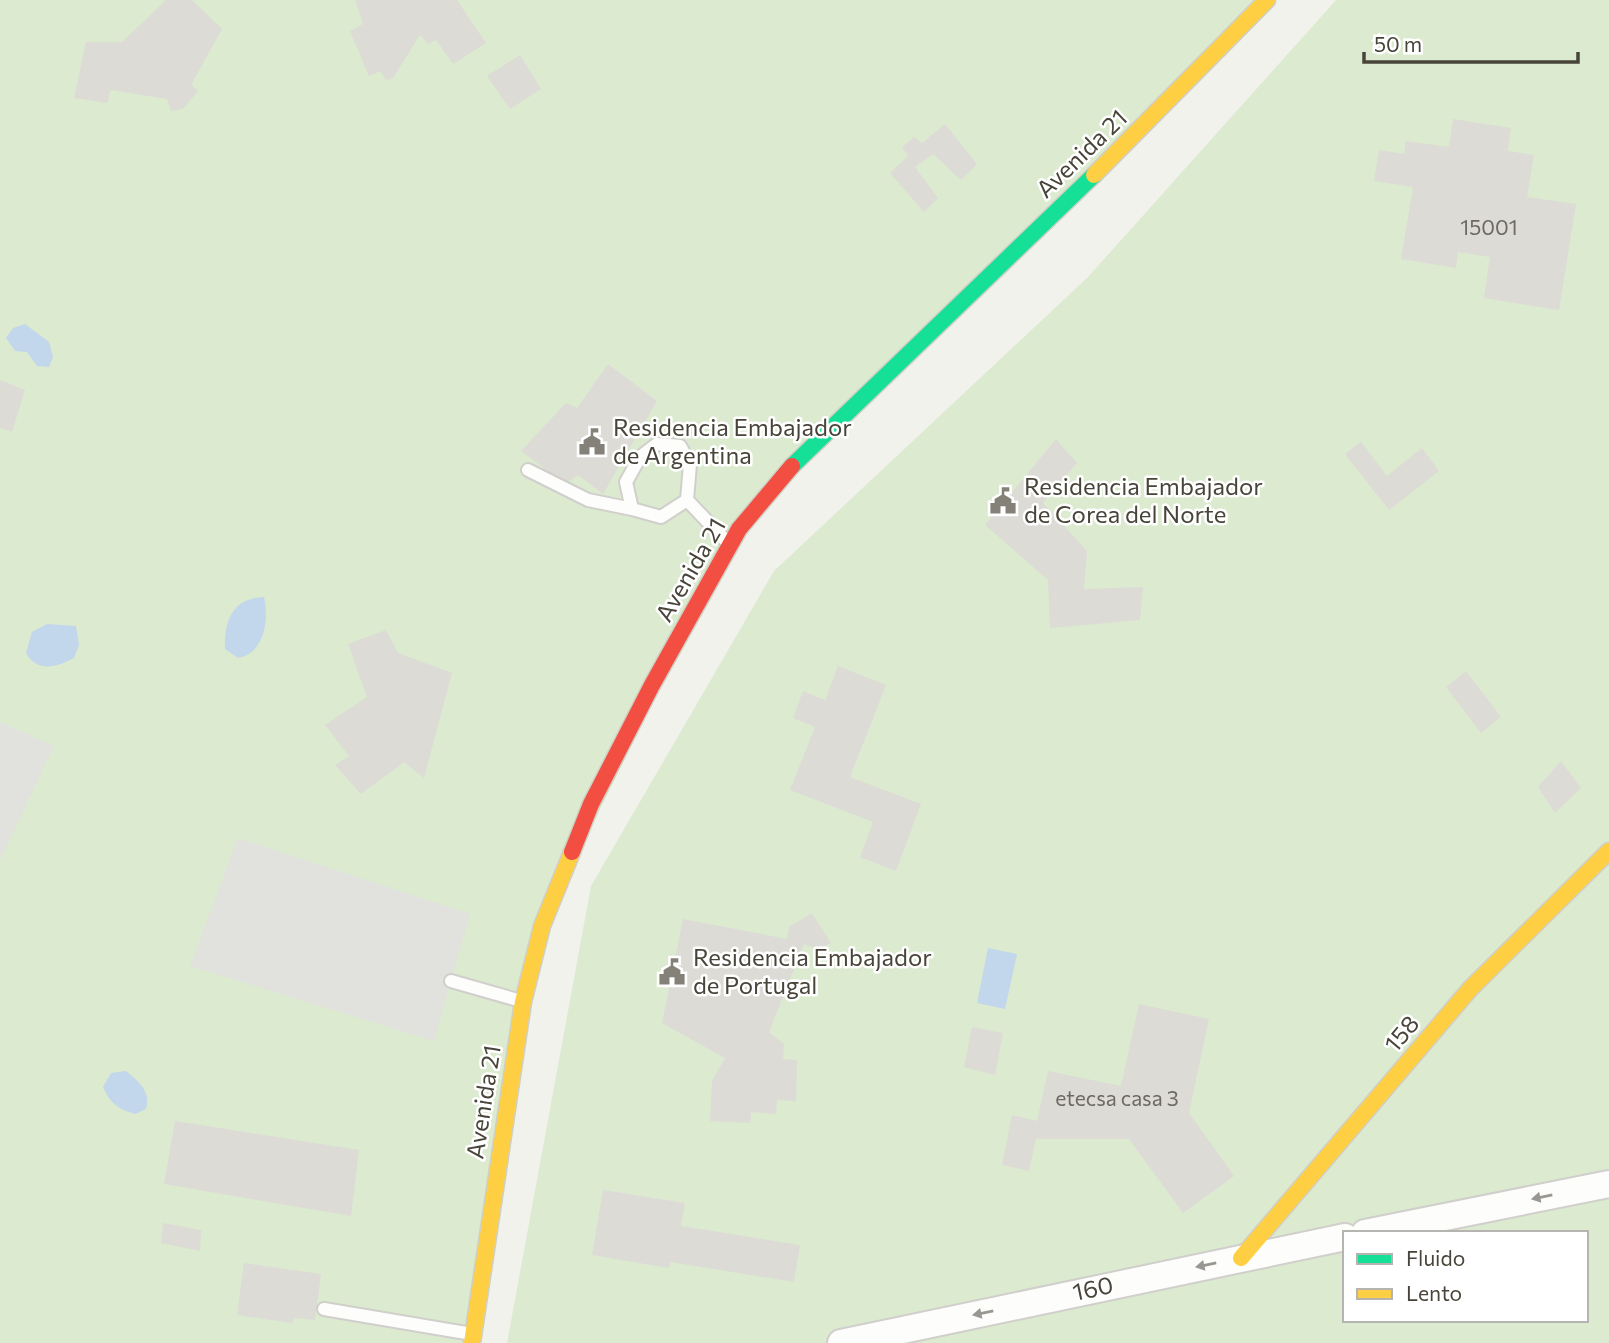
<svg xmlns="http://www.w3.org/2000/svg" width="1609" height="1343" font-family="Commissioner,sans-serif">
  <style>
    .green { fill: #dcead0; fill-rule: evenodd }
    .parking { fill: #e1e1dd }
    .water { fill: #c2d6ec }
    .building { fill: #dcdbd6 }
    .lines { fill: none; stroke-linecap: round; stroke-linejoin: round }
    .lane-casing { stroke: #d0cfcb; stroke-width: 16 }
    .street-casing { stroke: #d0cfcb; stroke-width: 30 }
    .fast-casing { stroke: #d0cfc5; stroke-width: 19 }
    .slow-casing { stroke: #d0cfc5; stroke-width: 19 }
    .jam-casing { stroke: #d0cfc5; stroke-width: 19 }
    .lane { stroke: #fdfdfc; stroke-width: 12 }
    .street { stroke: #fdfdfc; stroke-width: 26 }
    .fast { stroke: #16e098; stroke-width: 16 }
    .slow { stroke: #ffcf43; stroke-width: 16 }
    .jam { stroke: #f24e42; stroke-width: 16 }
    .oneway { fill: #999791 }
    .labels { text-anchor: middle; stroke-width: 5; stroke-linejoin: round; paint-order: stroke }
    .number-label { font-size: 21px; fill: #6e6a61 }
    .street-label { font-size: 24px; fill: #484439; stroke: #fff }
    .poi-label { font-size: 24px; fill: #484439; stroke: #fff; text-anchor: start }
  </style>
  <rect width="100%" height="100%" fill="#f2f2ed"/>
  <!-- green -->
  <path class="green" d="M0,0h1267l-528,529 -197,397 -70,417h-472z
    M1336,0h273v1343h-1102l84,-457 183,-315 314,-294zM1345,1233h241v87h-241z"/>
  <!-- parking -->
  <path class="parking" d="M0,722l54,24 -54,114z
    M238,838l232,76 -36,127 -244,-75z"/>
  <!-- water -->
  <path class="water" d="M25,324l24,18 4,15 -4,10 -12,-1 -10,-14 -12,-1 -9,-13 7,-10z
    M264,597c5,23 1,56 -26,61l-13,-9c-1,-29 8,-51 39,-52z
    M47,624l29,2 3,19 -5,13c-17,9 -37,15 -48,-5l6,-21z
    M988,948l29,6 -12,55 -28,-6z
    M126,1071c13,11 25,20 20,38l-11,5c-17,-5 -25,-11 -32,-27l8,-14z"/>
  <!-- building -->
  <path class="building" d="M166,0h26l30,29 -31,56 7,6 -15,18 -12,2 -4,-12 -57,-9 -2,13 -34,-5 12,-56h36z
    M355,0h102l29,43 -33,21 -17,-24 -8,4 -8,-9 -27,43 -7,2 -6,-9 -11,5 -19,-45 13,-7z
    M520,55l21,34 -31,20 -23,-33z
    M1453,119l58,9 -3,23 26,4 -7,42 49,7 -17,106 -75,-12 6,-41 -32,-5 -2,16 -55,-9 12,-72 -39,-6 5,-31 25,4 2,-13 43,6z
    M945,124l32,40 -16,16 -28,-26 -18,13 23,31 -14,14 -34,-39 18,-17 -6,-9 12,-10 8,6z
    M608,364l49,37 -54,93 -25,-19 -13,9 -44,-33 45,-48 11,5z
    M0,380l25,10 -13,42 -12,-4z
    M1056,439l21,24 -34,40 44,48 -3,38 59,-2 -3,33 -90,8 -2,-48 -63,-55z
    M1361,442l26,34 35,-28 17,23 -50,39 -44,-56z
    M386,630l12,23 54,20 -28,105 -20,-16 -43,32 -26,-29 14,-9 -24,-31 42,-28 -19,-53z
    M838,666l48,19 -36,92 71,27 -25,67 -36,-14 13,-35 -83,-32 25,-63 -22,-9 10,-27 22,9z
    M1466,671l35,46 -20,16 -35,-46z
    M1561,761l20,27 -26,25 -17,-26z
    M812,913l19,30 -13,7 -14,-6 -35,88 15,12 -1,15 14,1 -1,41 -19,-1 -1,14 -25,-2 -1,11 -40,-2 2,-40 13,-23 -63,-35 21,-104 104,20 2,-12z
    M1139,1004l70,15 -20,94 45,63 -51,37 -54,-74h-93l-7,32 -27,-6 10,-50 25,6 11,-50 73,15z
    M972,1027l31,6 -8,42 -31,-8z
    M175,1121l184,29 -8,66 -187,-32z
    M603,1190l82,13 -4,23 119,19 -6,37 -124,-20 -1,6 -77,-13z
    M163,1223l38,7 -1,21 -39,-8z
    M244,1263l77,11 -6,46 -21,-2 -1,5 -56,-8z"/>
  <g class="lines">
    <!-- lane casing -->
    <g class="lane-casing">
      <path id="lane" d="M528,470l60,30 44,9
        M687,500l-26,17 -29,-8 -6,-27 14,-25 17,-13 23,2 10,18 -3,36 40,42
        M451,981l70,20
        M324,1309l148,25"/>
    </g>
    <!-- street casing -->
    <g class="street-casing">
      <path id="street" d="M1365,1233l244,-49
        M841,1343l504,-106"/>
    </g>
    <!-- fast casing -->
    <g class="fast-casing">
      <path id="fast" d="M792,466l302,-291"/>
    </g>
    <!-- slow casing -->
    <g class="slow-casing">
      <path id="slow" d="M1094,175l173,-175
        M1241,1258l229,-269 139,-138
        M472,1343l51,-341 19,-76 30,-74"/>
    </g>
    <!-- jam casing -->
    <g class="jam-casing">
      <path id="jam" d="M572,852l19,-48 61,-119 87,-156 53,-63"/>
    </g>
    <!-- lane -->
    <use href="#lane" class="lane"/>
    <!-- street -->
    <use href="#street" class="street"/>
    <!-- fast -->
    <use href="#fast" class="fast"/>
    <!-- slow -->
    <use href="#slow" class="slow"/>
    <!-- jam -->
    <use href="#jam" class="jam"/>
  </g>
  <!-- one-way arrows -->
  <defs><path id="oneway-solid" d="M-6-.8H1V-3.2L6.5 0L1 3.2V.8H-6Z" transform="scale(1.75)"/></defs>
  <g class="oneway">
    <use href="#oneway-solid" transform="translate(1542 1197) rotate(169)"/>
    <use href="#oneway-solid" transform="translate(1206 1265) rotate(168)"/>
    <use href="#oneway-solid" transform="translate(983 1313) rotate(168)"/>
  </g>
  <!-- icons -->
  <defs>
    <g id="civic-bare" transform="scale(2.1)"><path d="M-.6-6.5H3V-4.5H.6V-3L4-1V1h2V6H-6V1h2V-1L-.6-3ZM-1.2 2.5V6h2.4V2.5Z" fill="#848178" stroke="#fff" stroke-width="2.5" paint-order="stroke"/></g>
  </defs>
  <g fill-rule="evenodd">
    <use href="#civic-bare" x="592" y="442"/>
    <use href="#civic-bare" x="1003" y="501"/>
    <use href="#civic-bare" x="672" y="972"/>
  </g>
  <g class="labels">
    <!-- number labels -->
    <g class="number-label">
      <text x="1489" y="235">15001</text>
      <text x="1117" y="1106">etecsa casa 3</text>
    </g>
    <!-- street labels -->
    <g class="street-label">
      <text transform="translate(1082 154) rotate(-44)" y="8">Avenida 21</text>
      <text transform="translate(691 570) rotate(-60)" y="8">Avenida 21</text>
      <text transform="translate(1402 1034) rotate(-50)" y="8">158</text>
      <text transform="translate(484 1102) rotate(-81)" y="8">Avenida 21</text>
      <text transform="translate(1093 1289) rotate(-12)" y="8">160</text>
    </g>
    <!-- poi labels -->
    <g class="poi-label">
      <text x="613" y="436">Residencia Embajador<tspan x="613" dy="28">de Argentina</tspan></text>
      <text x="1024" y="495">Residencia Embajador<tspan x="1024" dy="28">de Corea del Norte</tspan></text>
      <text x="693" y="966">Residencia Embajador<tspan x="693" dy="28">de Portugal</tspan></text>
    </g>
  </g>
  <!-- legend -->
  <rect x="1343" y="1231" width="245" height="91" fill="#ffffff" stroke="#b6b4b0" stroke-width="2"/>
  <rect x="1357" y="1254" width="35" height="10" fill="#16e098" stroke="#b6b4b0" stroke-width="2"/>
  <text x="1406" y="1266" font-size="21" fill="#484439">Fluido</text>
  <rect x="1357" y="1289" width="35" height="10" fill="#ffcf43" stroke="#b6b4b0" stroke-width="2"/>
  <text x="1406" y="1301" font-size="21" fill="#484439">Lento</text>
  <!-- scale -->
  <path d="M1364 52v10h214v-10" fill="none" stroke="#484439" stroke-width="3.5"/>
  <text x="1374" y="52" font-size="21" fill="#484439" stroke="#ffffff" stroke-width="5" paint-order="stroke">50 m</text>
</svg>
